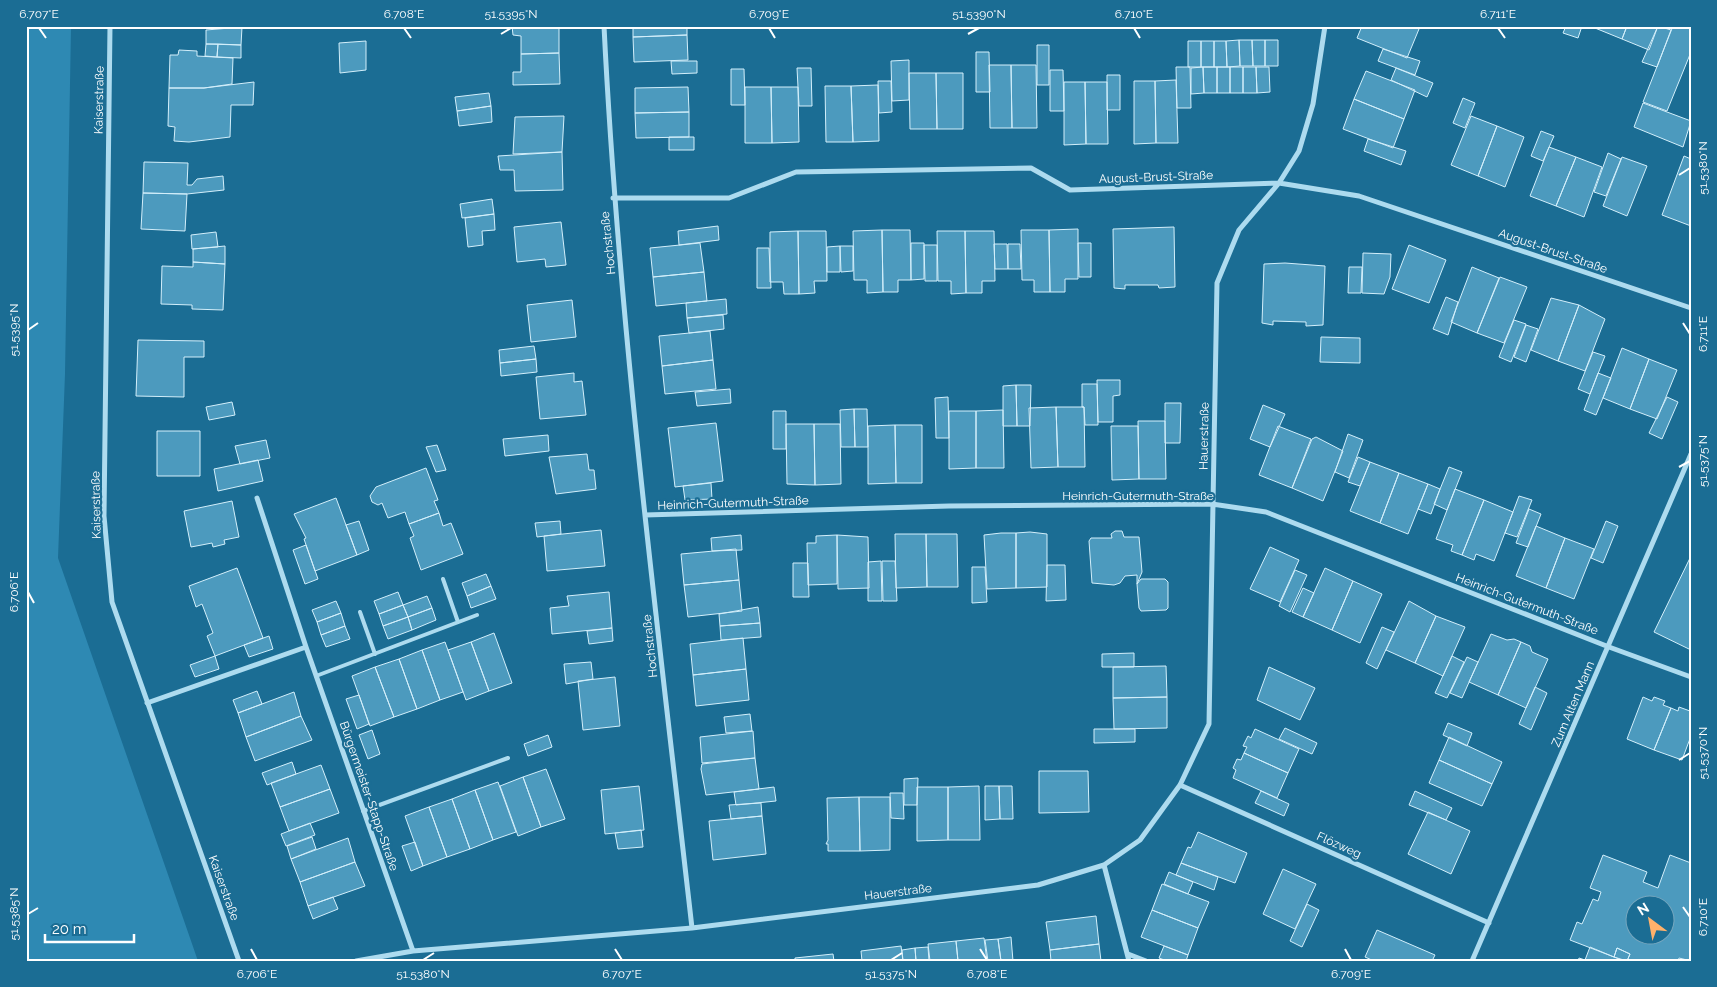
<svg xmlns="http://www.w3.org/2000/svg" width="1717" height="987" font-family="Raleway,sans-serif">
  <style>
    .green { fill: #2e89b3 }
    .building { fill: #4c9abe; stroke: #d3effb; fill-rule: evenodd }
    .lines { fill: none; stroke-linecap: round; stroke-linejoin: round }
    .service { stroke: #addbef; stroke-width: 4 }
    .minor { stroke: #addbef; stroke-width: 5 }
    .ticks { fill: none; stroke: #fff; stroke-width: 2 }
    .labels { text-anchor: middle; stroke-width: 4.5; stroke-linejoin: round; paint-order: stroke }
    .street-label { font-size: 12px; fill: #fff; stroke: #1b6d94 }
    .neatline { fill: none; stroke: #fff; stroke-width: 2 }
    .ticks-label { font-size: 12px; text-anchor: middle; fill: #fff }
  </style>
  <rect width="100%" height="100%" fill="#1b6d94"/>
  <!-- green -->
  <path class="green" d="M26,26h45l-6,348 -7,184 140,403h-172z"/>
  <!-- building -->
  <path class="building" d="M512,26h47v27l-38,1v-18l-8,-1z
    M633,26h54v9l-54,2z
    M1362,26h50l7,3 -12,29 -50,-20z
    M1566,26h16l-4,12 -15,-5z
    M1596,26h31l-5,13 -27,-11z
    M1627,26h31l-9,24 -27,-11z
    M1658,26l13,4 -14,37 -15,-5z
    M1673,26h18v26l-24,59 -24,-9z
    M242,27l-1,18 -35,-1v-14z
    M687,35l1,25 -54,2 -1,-25z
    M1239,40l1,26 -13,1 -1,-26z
    M1239,40h13l1,26h-13z
    M1252,40h13v26h-12z
    M1265,40h13v26h-13z
    M366,41v29l-26,3 -1,-30z
    M1188,41h13v26h-13z
    M1201,41h13v26h-13z
    M1214,41h12l1,26h-13z
    M206,44h12l-1,13 -12,-1z
    M218,44l23,1v13l-24,-1z
    M1037,45h12v40h-12z
    M1383,49l37,12 -5,14 -37,-14z
    M179,50l18,1v5l36,2 -1,26 -28,4h-35l1,-33h8z
    M976,52h13l1,40h-14z
    M559,53l1,31 -47,1v-13h8v-18z
    M909,60v40l-17,1 -1,-40z
    M671,61h26v12l-25,1z
    M989,65h22l1,63h-22z
    M1011,65h25l1,63h-25z
    M1176,67h14l1,41h-14z
    M1203,67h14v26h-13z
    M1203,67l1,26 -13,1v-26z
    M1217,67h13v26h-13z
    M1230,67h13v26h-13z
    M1243,67h13l1,26h-14z
    M1256,67h13l1,25 -13,1z
    M797,68h14l1,38h-13z
    M1396,68l37,15 -6,14 -36,-17z
    M731,69h13l1,36h-14z
    M1050,70h13l1,41h-14z
    M1366,71l49,19 -11,29 -50,-20z
    M936,73h27v56h-26z
    M936,73l1,56h-27l-1,-56z
    M1107,75h13v35h-13z
    M1176,80l2,63h-22l-1,-62z
    M878,81h13l1,31 -13,1z
    M1134,81h21l1,62 -22,1z
    M254,82l-1,23h-22l-1,32 -41,5 -15,-1 1,-14 -7,-1 1,-38h35z
    M1064,82h21l1,62 -22,1z
    M1085,82h22l1,62h-22z
    M878,85l1,56 -26,1 -2,-56z
    M825,86h26l2,56h-27z
    M688,87l1,25 -54,1v-25z
    M745,87h26l1,56h-27z
    M771,87h27l1,55 -27,1z
    M489,93l2,13 -34,5 -2,-14z
    M1463,98l12,5 -10,25 -12,-5z
    M1354,99l50,20 -11,29 -50,-19z
    M1643,103l48,18 -8,26 -49,-20z
    M491,106l1,16 -33,4 -2,-15z
    M689,112v25l-53,1 -1,-25z
    M564,116l-2,36 -49,2 2,-37z
    M1471,116l26,10 -19,50 -27,-11z
    M1497,126l27,11 -19,50 -27,-11z
    M1541,131l13,5 -11,25 -12,-5z
    M669,137h25v13h-25z
    M1368,139l38,12 -5,14 -37,-14z
    M1549,147l27,10 -20,49 -26,-10z
    M562,152l1,38 -48,1 -1,-21h-14l-2,-14z
    M1608,153l13,6 -15,37 -12,-4z
    M1684,156l7,3v67l-29,-11z
    M1576,157l26,10 -18,50 -28,-11z
    M1622,157l25,9 -20,50 -24,-10z
    M144,162l44,1 -1,22h5l5,-6 26,-3 1,14 -37,4 -44,-1z
    M143,193l44,1 -2,37 -44,-2z
    M492,199l2,15 -32,4 -2,-14z
    M494,214l1,16 -13,1 1,14 -15,2 -3,-29z
    M561,222l5,43 -20,2 -1,-8 -28,3 -3,-35z
    M718,226l1,14 -40,5 -1,-14z
    M1174,227l1,60 -16,1 -1,-3h-33v4l-11,-1 -1,-59z
    M1078,229v50h-13v13h-15l-1,-62z
    M882,230h28l1,50h-13v12h-15z
    M882,230l1,62 -16,1v-13h-13l-1,-49z
    M1021,230h28l1,62h-16v-12h-12z
    M798,231l1,63h-15l-1,-12h-13v-50z
    M798,231h28l1,50h-13l1,12 -16,1z
    M937,231h28l1,62 -15,1v-13h-13z
    M965,231h29l1,50h-13v12h-16z
    M216,232l2,15 -26,2 -1,-14z
    M700,243l4,29 -51,5 -3,-29z
    M911,243h13v36l-13,1z
    M1078,243h13v34h-12z
    M994,244h13l1,25h-13z
    M1008,244h12l1,25h-13z
    M924,245h13v36h-12z
    M1409,245l37,15 -17,43 -37,-14z
    M225,246v18l-32,-2v-13z
    M840,246v26h-13v-25z
    M840,246h13v25l-12,1z
    M757,248h12l2,40h-14z
    M1363,253l28,1 -1,23 -6,17 -22,-1z
    M193,262l32,2 -2,46 -31,-1v-4l-31,-1 1,-38 31,1z
    M1285,263l40,3 -2,59 -17,1v-4l-33,-1v4l-11,-2 2,-59z
    M1349,267h13l-1,26h-13z
    M1472,267l27,11 -22,55 -26,-11z
    M704,272l3,29 -51,5 -3,-29z
    M1500,277l27,10 -23,56 -27,-10z
    M1446,297l12,5 -10,33 -15,-6z
    M1551,298l28,7 -21,56 -27,-11z
    M726,299l1,15 -40,4 -1,-15z
    M572,300l4,37 -45,5 -4,-37z
    M1579,305l26,14 -20,52 -27,-10z
    M723,315l1,14 -35,4 -2,-15z
    M1514,320l12,4 -15,38 -12,-5z
    M1526,325l12,4 -12,33 -12,-5z
    M710,331l3,29 -51,6 -3,-30z
    M1321,337l39,1v25l-40,-1z
    M138,340l66,1v16h-20v40l-48,-1z
    M534,346l2,13 -36,4 -1,-13z
    M1622,348l27,11 -19,50 -27,-11z
    M1593,352l12,4 -15,38 -12,-5z
    M536,359l1,13 -36,4 -1,-13z
    M1649,359l28,11 -20,49 -27,-10z
    M713,360l3,29 -51,5 -3,-28z
    M574,373v9l8,-1 4,34 -46,4 -4,-42z
    M1598,373l13,5 -15,37 -12,-5z
    M1097,380h23v15l-7,1v26h-15z
    M1082,384h15l1,41h-13l-1,-18h-2z
    M1016,385l1,41h-14v-40z
    M1016,385h15l-1,41h-13z
    M730,389l1,14 -34,3 -2,-14z
    M948,397l1,41h-13l-1,-40z
    M1667,397l11,5 -16,37 -13,-6z
    M232,402l3,13 -26,5 -3,-13z
    M1165,403h16l-1,40h-15z
    M1263,405l22,9 -15,33 -20,-8z
    M1056,407l2,60 -27,1 -2,-60z
    M1056,407h28l1,60h-27z
    M854,409l1,38h-14l-1,-37z
    M854,409h13l1,38h-13z
    M1003,410l1,58h-28v-57z
    M773,411h13v38h-13z
    M949,411h27v57l-27,1z
    M1138,421h27l1,58h-27z
    M716,423l7,58 -48,6 -7,-59z
    M786,424h28l1,61 -28,-1z
    M814,424h26l1,60 -26,1z
    M895,425h27v58h-26z
    M895,425l1,58 -28,1v-58z
    M1111,426h27l1,53 -27,1z
    M1278,426l33,13 -19,49 -33,-13z
    M157,431h43v45h-43z
    M1348,434l15,6 -14,38 -14,-6z
    M548,435l1,16 -44,5 -2,-17z
    M1316,437l27,14 -20,50 -31,-13 20,-49z
    M266,440l4,18 -30,6 -5,-18z
    M437,445l9,25 -10,2 -10,-25z
    M587,454l2,16h5l2,19 -40,5 -7,-37z
    M1358,457l12,5 -10,24 -12,-4z
    M258,460l5,21 -45,10 -4,-22z
    M1370,462l29,11 -19,50 -30,-12z
    M1449,467l13,5 -15,38 -13,-6z
    M426,468l12,32 -4,1 5,12 -30,11 -4,-12 -17,6 -6,-15 -4,2 -6,-3 -2,-6 6,-9z
    M1399,473l29,11 -20,50 -28,-11z
    M711,483l1,16 -27,1 -2,-14z
    M1428,484l12,5 -9,25 -13,-5z
    M1455,489l29,11 -22,55 -11,-4 2,-6 -17,-6z
    M1519,496l13,4 -15,37 -12,-4z
    M336,498l21,57 -42,16 -11,-32 2,-1 -12,-24z
    M1484,500l29,12 -19,49 -18,-7 -2,6 -12,-5z
    M232,501l7,36 -15,3 1,4 -12,3 -1,-4 -21,4 -7,-36z
    M1529,509l12,5 -13,33 -12,-4z
    M439,513l4,13 8,-3 12,31 -42,16 -11,-32 4,-2 -5,-12z
    M359,521l10,29 -12,5 -11,-30z
    M560,521l1,13 -24,3 -2,-14z
    M1606,521l12,5 -15,37 -12,-5z
    M1536,526l29,12 -19,50 -30,-12z
    M601,530l4,36 -58,5 -3,-35z
    M1115,531h7l2,6h15l3,35 -5,12v-9l-12,1 -5,7 -6,2 -22,-2 -3,-42 2,-3h21l-1,-4z
    M1030,532l17,2v53l-31,1v-55z
    M1001,533h15v55l-29,1 -3,-54z
    M895,534h31l1,53 -31,1z
    M926,534h31l1,53h-31z
    M741,535l1,15 -30,1 -1,-13z
    M837,535v49l-29,1 -1,-42h9v-7z
    M837,535l31,2 1,51 -31,1z
    M1565,538l29,11 -20,50 -28,-11z
    M306,545l12,34 -13,5 -12,-34z
    M1270,547l29,13 -19,42 -30,-13z
    M736,549l3,31 -55,5 -3,-31z
    M1691,556v94l-37,-18z
    M881,561l1,40h-14v-39z
    M882,561h13l2,40h-14z
    M793,563h15l1,34h-16z
    M1047,565h18l1,35 -20,1z
    M972,567h13l2,35 -15,1z
    M237,568l26,70 -48,18 -8,-20 6,-3 -11,-29 -6,3 -7,-21z
    M1325,568l28,13 -21,49 -29,-13z
    M1295,570l12,5 -17,37 -11,-6z
    M486,574l5,12 -24,10 -5,-13z
    M1141,579h24l3,3v26l-2,2 -25,1 -2,-3 -2,-24z
    M739,580l3,31 -54,6 -4,-32z
    M1353,581l29,13 -22,49 -28,-13z
    M491,586l5,13 -25,9 -4,-12z
    M1303,588l11,5 -11,24 -11,-5z
    M398,592l5,13 -24,9 -5,-13z
    M609,592l3,36 -60,6 -2,-26 19,-2 -2,-10z
    M427,596l5,12 -24,9 -5,-12z
    M336,601l5,12 -24,9 -5,-12z
    M1409,601l27,15 -21,47 -29,-13z
    M403,605l5,12 -25,9 -4,-12z
    M758,607l2,16 -40,3 -1,-12z
    M432,608l4,12 -24,10 -4,-13z
    M341,613l4,13 -24,9 -4,-13z
    M1436,616l29,11 -22,49 -28,-13z
    M408,617l4,13 -24,9 -5,-13z
    M760,623l1,14 -40,3 -1,-14z
    M345,626l5,13 -24,8 -5,-12z
    M1382,627l12,5 -17,37 -11,-6z
    M612,628l1,13 -24,3 -2,-13z
    M494,633l18,50 -23,8 -18,-49z
    M1491,634l16,6 7,-1 7,3 -23,53 -29,-13z
    M269,636l4,13 -24,8 -5,-12z
    M743,638l3,31 -53,6 -3,-31z
    M445,642l18,50 -23,8 -18,-50z
    M471,642l18,49 -23,9 -18,-50z
    M1521,642l9,4 2,6 16,7 -22,49 -28,-13z
    M422,650l18,50 -23,9 -18,-50z
    M1134,653v14h-32v-13z
    M215,656l4,13 -24,8 -5,-12z
    M1452,656l12,6 -17,36 -12,-5z
    M1467,657l11,5 -16,36 -12,-5z
    M399,659l18,50 -23,8 -19,-50z
    M591,662l2,17 -27,5 -2,-20z
    M1166,666l1,31 -54,1v-31z
    M375,667l19,50 -24,9 -18,-50z
    M1269,667l46,21 -15,32 -43,-20z
    M746,669l3,31 -53,6 -3,-31z
    M615,677l5,49 -37,4 -5,-49z
    M1535,687l12,6 -16,37 -12,-6z
    M257,691l5,13 -24,9 -5,-13z
    M294,692l7,24 -55,21 -8,-24z
    M359,695l10,29 -12,5 -11,-30z
    M1167,697v31l-53,1 -1,-31z
    M1643,697l9,4 2,-4 11,4 -2,4 8,3 -17,42 -27,-11z
    M1679,707l11,4 1,5v20l-9,24 -28,-10 17,-42 7,3z
    M750,714l2,17 -26,2 -2,-16z
    M301,716l11,24 -57,21 -9,-24z
    M1448,723l24,10 -5,13 -24,-11z
    M1285,728l32,15 -5,11 -33,-15z
    M1094,729h41v13l-41,1z
    M1255,729l44,20 -11,24 -44,-20 3,-6 -4,-1 5,-10 3,2z
    M372,730l8,24 -12,5 -9,-24z
    M753,731l2,27 -53,5 -2,-26z
    M548,735l4,12 -24,9 -4,-12z
    M1449,737l53,25 -10,22 -53,-24z
    M1244,753l44,20 -11,25 -44,-20 3,-8 -3,-2 4,-9 4,1z
    M755,758l4,31 -53,6 -5,-26 1,-5z
    M1439,760l53,24 -10,22 -53,-23z
    M292,762l4,12 -29,11 -5,-12z
    M321,765l9,24 -50,18 -9,-24z
    M546,769l19,50 -24,8 -18,-50z
    M1039,771h49l1,41 -50,1z
    M523,777l18,50 -23,9 -18,-50z
    M918,778l-1,27h-13v-26z
    M498,782l18,50 -23,8 -18,-50z
    M639,786l5,44 -39,4 -4,-44z
    M979,786l1,54h-32v-53z
    M985,786h14l1,33 -15,1z
    M999,786h13l1,33h-13z
    M774,787l2,14 -40,4 -2,-13z
    M917,787h31v53l-31,1z
    M330,789l9,24 -50,18 -9,-24z
    M475,790l18,50 -23,9 -18,-50z
    M1261,791l28,13 -5,12 -29,-13z
    M1415,791l37,17 -6,12 -37,-15z
    M890,793h13l1,26 -13,-1z
    M859,797h31v53l-30,1z
    M859,797l1,54h-32v-7h-2l2,-4 -1,-42z
    M452,799l18,50 -23,8 -18,-50z
    M761,803l1,13 -31,3 -2,-14z
    M429,807l18,50 -24,9 -18,-50z
    M1428,812l42,19 -19,43 -43,-20z
    M762,816l4,38 -53,6 -4,-39z
    M310,823l5,12 -29,11 -5,-12z
    M641,830l2,17 -25,2 -3,-16z
    M1198,832l49,21 -12,30 -54,-20 7,-16 3,1z
    M312,837l4,12 -25,10 -4,-13z
    M348,838l7,24 -55,20 -9,-23z
    M415,842l8,24 -12,5 -9,-25z
    M1603,855l44,17 -4,10 15,6 12,-33 21,8v98l-12,-3 -1,3h-51l3,-7 -13,-6 -3,9 -44,-17 7,-18 5,2 11,-25 5,2 3,-9 -11,-4zM1634,904h30v30h-30z
    M355,862l10,24 -57,20 -8,-24z
    M1181,863l37,14 -4,13 -38,-15z
    M1283,869l33,15 -21,45 -32,-15z
    M1169,872l24,10 -5,12 -24,-10z
    M1162,884l47,18 -11,26 -46,-18z
    M333,897l5,12 -25,10 -5,-13z
    M1307,904l12,6 -17,37 -12,-6z
    M1152,910l46,18 -10,27 -47,-18z
    M1096,916l3,28 -49,6 -4,-28z
    M1377,930l58,25 -3,6h-58l-9,-4z
    M1011,937l2,24h-12l-3,-22z
    M984,938l3,23h-29l-2,-20z
    M998,939l3,22h-13l-3,-21z
    M956,941l2,20h-28l-2,-17z
    M1099,944l2,17h-50l-1,-11z
    M901,946l2,15h-41l-1,-10z
    M1164,946l24,9 -2,6h-19l-8,-3z
    M928,947l1,14h-13l-1,-13z
    M1590,947l24,10 10,4h-46l1,-3 6,2z
    M915,948l1,13h-13l-1,-11z
    M1617,948l13,6 -3,7 -13,-4z
    M833,954l1,7h-39v-3z"/>
  <g class="lines">
    <!-- service -->
    <path class="service" d="M443,579l15,43
      M360,612l15,42
      M316,676l161,-61
      M363,811l145,-53"/>
    <!-- minor -->
    <path class="minor" d="M110,26l-6,490 8,86 127,359
      M604,26c15,302 54,602 88,902
      M613,198h116l67,-26 235,-4 39,22 209,-7 80,13 332,112
      M257,498l49,149 107,304
      M645,515l304,-9 263,-2 54,8 343,135 82,30
      M147,703l159,-56
      M1180,785l309,138
      M1104,865l25,96
      M1128,954l18,7
      M356,961l57,-10 279,-23 346,-43 66,-20 36,-25 40,-55 29,-61 8,-441 22,-53 40,-47 20,-32 14,-47 12,-78
      M1472,961l219,-507"/>
  </g>
  <!-- ticks -->
  <path class="ticks" d="M39,28l7,10M404,28l7,10M769,28l6,10M1134,28l6,10M1498,28l7,10M501,34l10,-6M968,34l11,-6M1679,175l11,-7M1683,323l7,11M28,330l10,-7M1679,467l11,-6M28,592l6,11M1679,760l11,-7M1683,907l7,10M28,914l10,-6M251,949l6,11M615,949l7,11M980,949l7,11M1345,949l6,11M423,960l11,-7M891,960l11,-7"/>
  <g class="labels">
    <!-- street labels -->
    <g class="street-label">
      <text transform="translate(99 100) rotate(-89)" y="4">Kaiserstraße</text>
      <text transform="translate(1156 177) rotate(-2)" y="4">August-Brust-Straße</text>
      <text transform="translate(608 243) rotate(-96)" y="4">Hochstraße</text>
      <text transform="translate(1553 251) rotate(19)" y="4">August-Brust-Straße</text>
      <text transform="translate(1204 436) rotate(-89)" y="4">Hauerstraße</text>
      <text x="1138" y="500">Heinrich-Gutermuth-Straße</text>
      <text transform="translate(733 503) rotate(-2)" y="4">Heinrich-Gutermuth-Straße</text>
      <text transform="translate(96 505) rotate(-91)" y="4">Kaiserstraße</text>
      <text transform="translate(1527 604) rotate(21)" y="4">Heinrich-Gutermuth-Straße</text>
      <text transform="translate(650 646) rotate(-96)" y="4">Hochstraße</text>
      <text transform="translate(1573 704) rotate(-67)" y="4">Zum Alten Mann</text>
      <text transform="translate(369 796) rotate(71)" y="4">Bürgermeister-Stapp-Straße</text>
      <text transform="translate(1339 845) rotate(24)" y="4">Flözweg</text>
      <text transform="translate(224 888) rotate(70)" y="4">Kaiserstraße</text>
      <text transform="translate(898 892) rotate(-7)" y="4">Hauerstraße</text>
    </g>
  </g>
  <!-- border -->
  <rect width="1717" height="987" fill="none" stroke="#1b6d94" stroke-width="55"/>
  <!-- north arrow -->
  <g transform="translate(1650 920) rotate(328)"><circle r="24" fill="#1b6d94" stroke="#76a7bf"/>
  <path d="M0-4L9 19L0 12L-9 19Z" fill="#ffb16b"/>
  <text y="-8" font-size="14" font-weight="bold" text-anchor="middle" fill="#ffffff">N</text>
  </g>
  <!-- scale -->
  <path d="M45 934v8h89v-8" fill="none" stroke="#ffffff" stroke-width="2.5"/>
  <text x="52" y="934" font-size="15" fill="#ffffff" stroke="#1b6d94" stroke-width="4" paint-order="stroke">20 m</text>
  <rect x="28" y="28" width="1662" height="932" class="neatline"/>
  <g class="ticks-label">
    <text x="39" y="18">6.707°E</text>
    <text x="404" y="18">6.708°E</text>
    <text x="511" y="18">51.5395°N</text>
    <text x="769" y="18">6.709°E</text>
    <text x="979" y="18">51.5390°N</text>
    <text x="1134" y="18">6.710°E</text>
    <text x="1498" y="18">6.711°E</text>
    <text transform="translate(1703 168) rotate(-90)" y="4">51.5380°N</text>
    <text transform="translate(14 330) rotate(-90)" y="4">51.5395°N</text>
    <text transform="translate(1703 334) rotate(-90)" y="4">6.711°E</text>
    <text transform="translate(1703 461) rotate(-90)" y="4">51.5375°N</text>
    <text transform="translate(14 592) rotate(-90)" y="4">6.706°E</text>
    <text transform="translate(1703 753) rotate(-90)" y="4">51.5370°N</text>
    <text transform="translate(14 914) rotate(-90)" y="4">51.5385°N</text>
    <text transform="translate(1703 917) rotate(-90)" y="4">6.710°E</text>
    <text x="257" y="978">6.706°E</text>
    <text x="423" y="978">51.5380°N</text>
    <text x="622" y="978">6.707°E</text>
    <text x="891" y="978">51.5375°N</text>
    <text x="987" y="978">6.708°E</text>
    <text x="1351" y="978">6.709°E</text>
  </g>
</svg>
